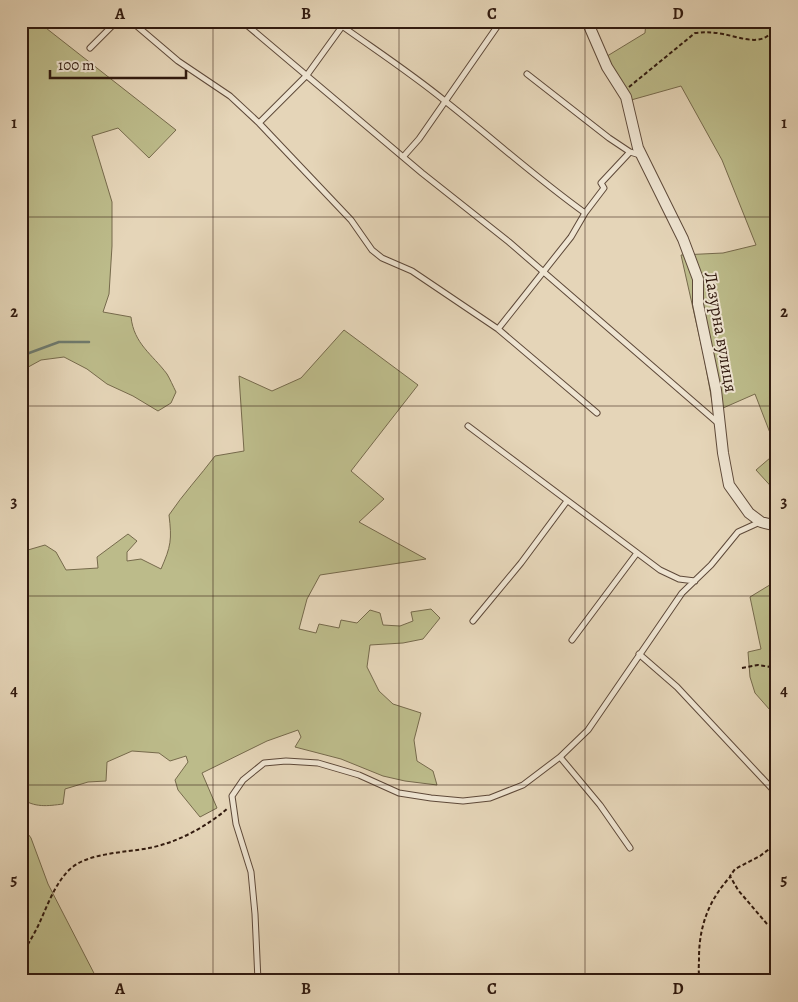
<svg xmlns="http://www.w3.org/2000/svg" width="798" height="1002" font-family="Alegreya,serif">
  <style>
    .green { fill: #bcbb8a; stroke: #766a4c }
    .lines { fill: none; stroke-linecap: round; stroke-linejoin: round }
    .stream { stroke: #6e796c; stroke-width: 2.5 }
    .service-casing { stroke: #5e4939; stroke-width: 7 }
    .minor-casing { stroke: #5e4939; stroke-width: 12 }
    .path { stroke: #311a0f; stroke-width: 2; stroke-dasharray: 4 2.5; stroke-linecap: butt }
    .service { stroke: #eee4d1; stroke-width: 5 }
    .minor { stroke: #eee4d1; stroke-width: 10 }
    .grid { fill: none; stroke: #311a0f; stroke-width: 1; stroke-opacity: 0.55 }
    .labels { text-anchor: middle; stroke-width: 4; stroke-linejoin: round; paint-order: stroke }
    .street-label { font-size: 18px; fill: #311a0f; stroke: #eee4d1 }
    .neatline { fill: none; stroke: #311a0f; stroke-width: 2 }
    .grid-label { font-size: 16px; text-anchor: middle; font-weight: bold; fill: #311a0f }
  </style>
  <rect width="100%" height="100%" fill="#e5d5b8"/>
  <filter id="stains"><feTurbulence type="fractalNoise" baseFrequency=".004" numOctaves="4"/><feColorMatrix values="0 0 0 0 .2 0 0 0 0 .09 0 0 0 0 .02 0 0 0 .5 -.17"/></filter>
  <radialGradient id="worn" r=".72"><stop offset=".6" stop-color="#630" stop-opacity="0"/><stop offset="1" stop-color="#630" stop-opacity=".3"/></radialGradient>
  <!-- green -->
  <path class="green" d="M21,21h16l139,109 -27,28 -31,-30 -26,8 20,66v44l-3,48 -6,18 28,5c3,27 21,37 36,57 3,5 6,12 9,18l-5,11 -13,8 -25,-15 -26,-12 -20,-15 -23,-12 -23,3 -20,11z
    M646,21h131v430l-22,-57 -41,18 -10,-55 -23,-102 42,-2 33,-8 -34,-85 -41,-74 -57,16 -25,-41 46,-28z
    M344,330l74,55 -67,86 33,28 -25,23 67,37 -106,16 -13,24 -8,30 17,4 3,-9 20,4 2,-8 16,3 13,-13 10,3 3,12 17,1 13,-5 -2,-9 20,-3 9,9 -17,21 -20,4 -33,2 -3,22 12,24 14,13 28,9 -7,27 3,21 16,10 4,14 -32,-4 -22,-5 -42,-17 -46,-12 6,-10 -3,-7 -31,11 -65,32 15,35 -17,9 -22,-27 -3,-10 13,-18 -2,-6 -16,5 -11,-8 -27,-2 -25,11 -1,19 -18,1 -23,7 -2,15c-15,2 -29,4 -42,-6v-246l24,-7 11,7 10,18 32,-2 -1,-11 31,-23 9,7 -10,11v9l14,-2 20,10c10,-23 11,-29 8,-54 14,-21 31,-39 46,-59l29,-5 -5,-75 33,15 29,-13z
    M777,452v41l-21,-23z
    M777,529v189l-22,-25 -5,-16 -2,-25 13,-3 -11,-52 23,-14c-2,-17 -6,-39 4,-54z
    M21,824l10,14 17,46 50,97h-77z"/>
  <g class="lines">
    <!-- stream -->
    <path class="stream" d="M21,356l38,-14h30"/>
    <!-- service casing -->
    <g class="service-casing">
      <path id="service" d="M131,21l47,40 52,35 29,27 92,97 21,30 10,8 30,13 86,58 99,84
        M242,21l180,152 87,69 209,181
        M342,26c35,25 70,48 103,75 47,37 91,77 140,112
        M90,48l27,-27
        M527,74l82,64 21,14 10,3
        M259,123l48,-48 39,-54
        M403,157l16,-18 82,-118
        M498,329l73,-92 14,-24 19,-25 -3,-5 29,-31
        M468,426l192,144 19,9 16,2
        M473,621l48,-58 46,-62
        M572,640l65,-87
        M639,654l38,33 100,107
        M560,757l40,48 30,43
        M258,981l-3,-67 -4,-42 -15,-48 -4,-28 11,-16 21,-17 22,-2 32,2 41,12 40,18 32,5 32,3 27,-3 33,-13 37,-28 28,-27 94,-137 29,-28 27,-33 22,-10"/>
    </g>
    <!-- minor casing -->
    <g class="minor-casing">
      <path id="minor" d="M587,21l20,46 19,30 12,51 45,91 15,40v25l18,86 7,63 6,32 20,28 12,9 16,4"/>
    </g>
    <!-- path -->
    <path class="path" d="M629,87l66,-54c10,-1 18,-1 28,1 20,4 47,16 52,-13
      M742,668l16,-3 19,3
      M767,924l-29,-34 -8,-14 5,-7 25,-13 17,-13
      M21,956c6,-10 12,-20 17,-30 9,-19 16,-41 31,-56 19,-18 56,-17 80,-22 27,-5 57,-21 78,-39
      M700,981c-2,-8 -1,-16 -1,-23 0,-32 10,-58 31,-81"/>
    <!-- service -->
    <use href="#service" class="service"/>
    <!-- minor -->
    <use href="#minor" class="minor"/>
  </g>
  <!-- grid -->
  <path class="grid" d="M213,21v960M399,21v960M585,21v960M21,217h756M21,406h756M21,596h756M21,785h756"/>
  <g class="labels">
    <!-- street labels -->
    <g class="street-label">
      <text transform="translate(721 332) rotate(80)" y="6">Лазурна вулиця</text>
    </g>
  </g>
  <!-- margin -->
  <rect width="798" height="1002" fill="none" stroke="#e5d5b8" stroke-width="55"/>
  <!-- scale -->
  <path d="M50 70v8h136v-8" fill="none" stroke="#311a0f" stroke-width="2.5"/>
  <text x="58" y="70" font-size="15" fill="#311a0f" stroke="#eee4d1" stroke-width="4" paint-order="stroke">100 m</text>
  <rect x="28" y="28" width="742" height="946" class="neatline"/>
  <g class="grid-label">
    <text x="120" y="19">A</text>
    <text x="306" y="19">B</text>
    <text x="492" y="19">C</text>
    <text x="678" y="19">D</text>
    <text x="14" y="128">1</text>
    <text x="784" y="128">1</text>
    <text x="14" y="317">2</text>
    <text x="784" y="317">2</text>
    <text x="14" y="507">3</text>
    <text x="784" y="507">3</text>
    <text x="14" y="696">4</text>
    <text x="784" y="696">4</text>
    <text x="14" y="885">5</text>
    <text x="784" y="885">5</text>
    <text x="120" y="994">A</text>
    <text x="306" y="994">B</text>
    <text x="492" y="994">C</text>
    <text x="678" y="994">D</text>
  </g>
  <rect width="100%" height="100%" filter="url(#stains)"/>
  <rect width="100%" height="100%" fill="url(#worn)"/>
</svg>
